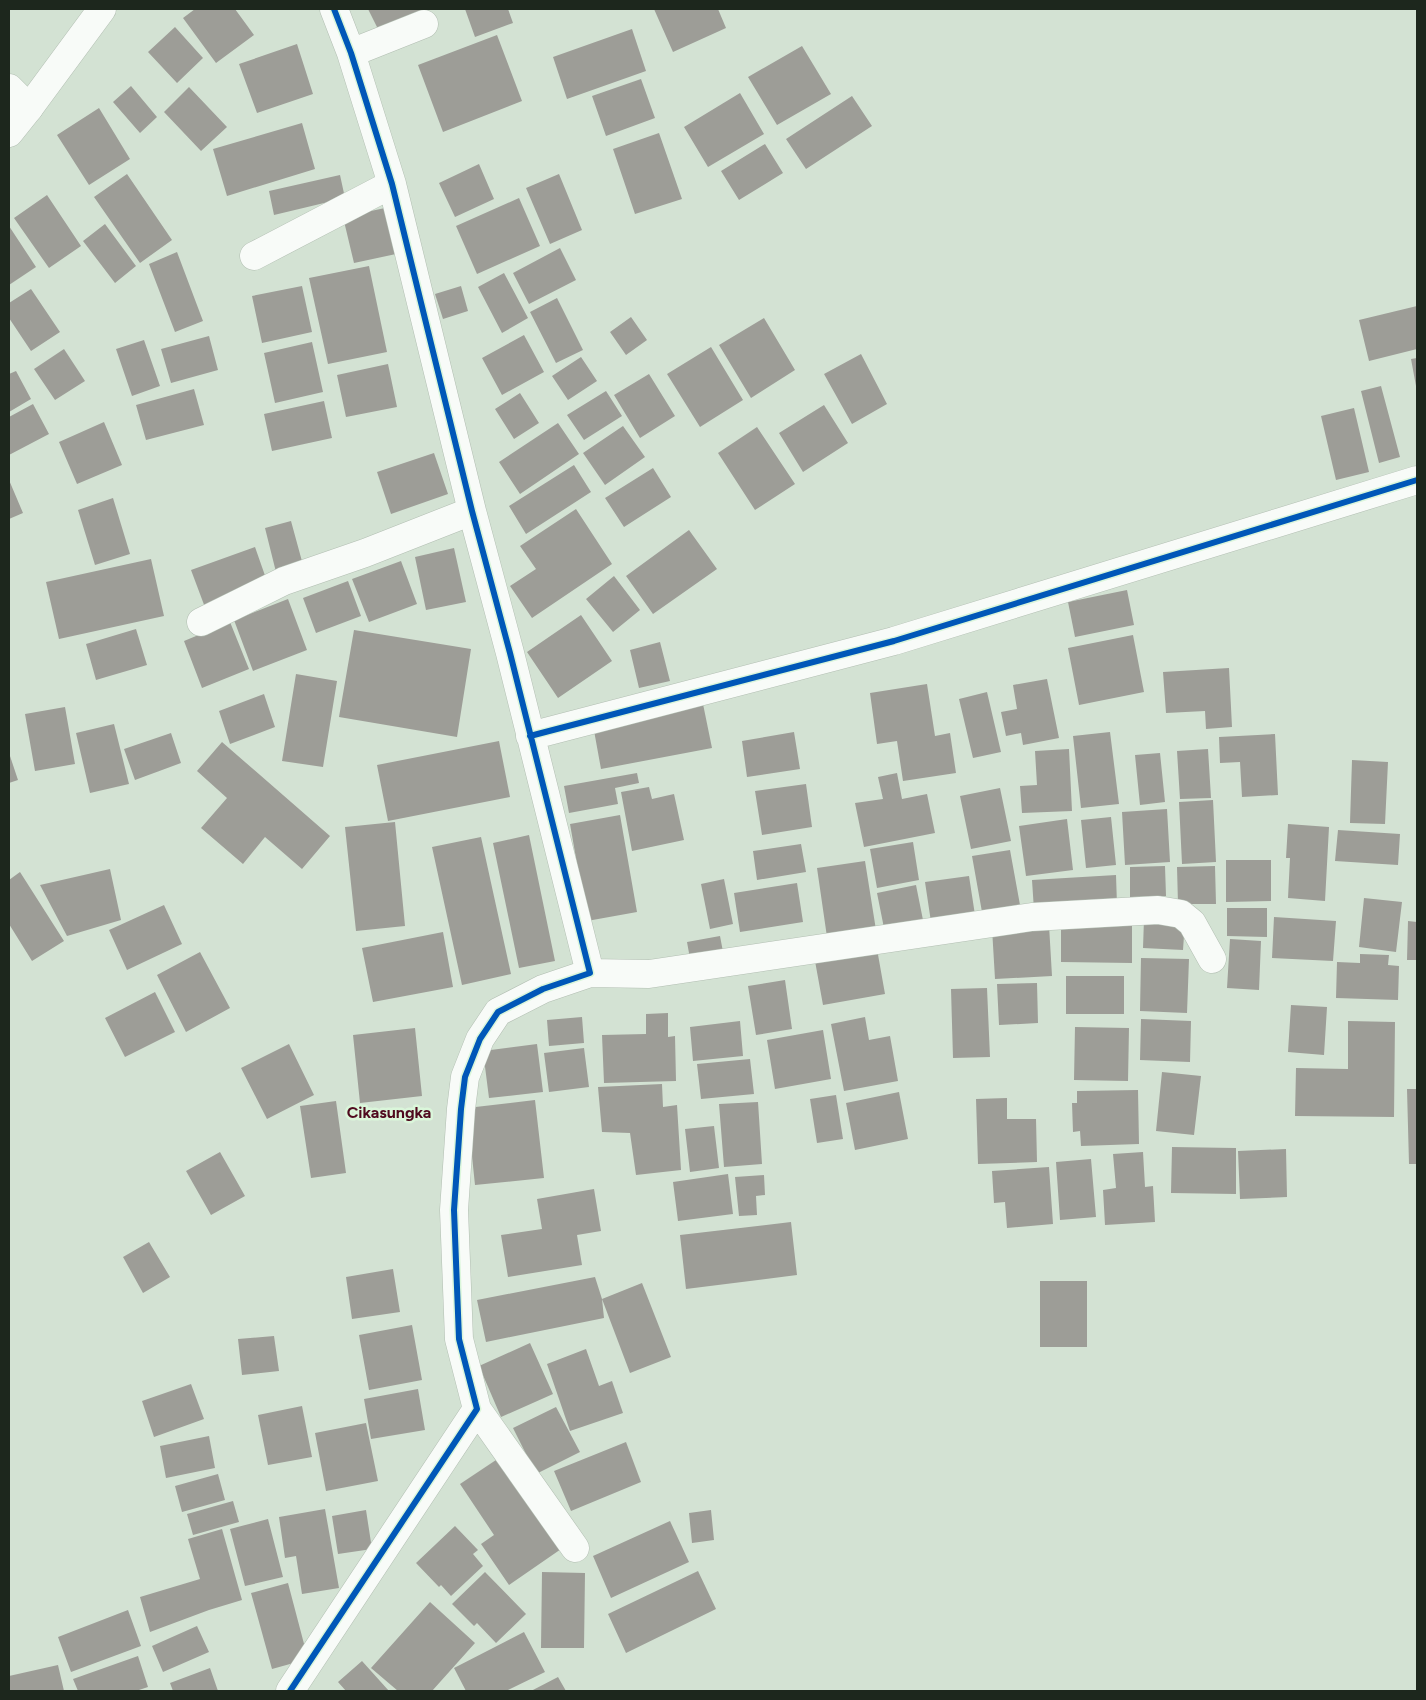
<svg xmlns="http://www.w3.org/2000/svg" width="1426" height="1700" font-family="Figtree,sans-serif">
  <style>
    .building { fill: #9d9d97 }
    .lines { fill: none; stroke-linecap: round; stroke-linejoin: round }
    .street-casing { stroke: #b2beb2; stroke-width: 29 }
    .secondary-casing { stroke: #b2beb2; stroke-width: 29 }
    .street { stroke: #f8fbf8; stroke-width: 28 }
    .secondary { stroke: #f8fbf8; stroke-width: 28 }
    .cycleway-casing { stroke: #daf6da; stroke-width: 9 }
    .cycleway { stroke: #0057b8; stroke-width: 6 }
    .labels { text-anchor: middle; stroke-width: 5; stroke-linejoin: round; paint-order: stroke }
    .quarter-label { font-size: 16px; font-weight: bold; fill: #4f091e; stroke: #daf6da }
  </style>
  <rect width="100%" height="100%" fill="#d3e2d3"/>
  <!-- building -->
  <path class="building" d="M195,9h40l19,26 -38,28 -33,-45z
    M368,9h55l4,8 -44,22z
    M465,9h43l5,14 -38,14z
    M654,9h64l8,19 -53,24z
    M175,27l28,31 -26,25 -29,-31z
    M632,29l14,42 -79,28 -14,-42z
    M497,35l25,66 -79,31 -25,-67z
    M297,44l16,50 -56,19 -18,-49z
    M802,46l29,48 -54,31 -29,-48z
    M641,79l14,39 -49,18 -14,-40z
    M131,86l26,31 -17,16 -27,-31z
    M189,87l38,40 -26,24 -37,-39z
    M740,93l24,41 -56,33 -24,-40z
    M852,96l20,30 -66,43 -20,-30z
    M99,108l31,51 -41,26 -32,-50z
    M302,123l13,46 -88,27 -14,-47z
    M659,133l23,66 -47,15 -22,-65z
    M765,144l18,29 -44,27 -18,-29z
    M479,164l15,35 -39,18 -16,-34z
    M127,174l45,66 -32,23 -46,-66z
    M559,174l23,56 -32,14 -24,-56z
    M340,175l5,23 -71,17 -5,-24z
    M47,195l34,51 -32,22 -35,-50z
    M519,198l21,48 -63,28 -21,-48z
    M385,208l11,46 -42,9 -11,-46z
    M105,224l31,42 -21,17 -32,-42z
    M9,226l27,41 -27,18z
    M560,248l16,32 -47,24 -16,-31z
    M177,252l26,69 -28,11 -26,-68z
    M369,266l18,86 -59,12 -19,-86z
    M504,273l24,45 -26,15 -24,-46z
    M302,286l10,46 -50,11 -10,-47z
    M461,286l7,25 -25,8 -8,-25z
    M31,289l29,43 -29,19 -22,-33v-15z
    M557,298l26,52 -27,13 -26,-51z
    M1417,306v43l-48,12 -10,-41z
    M631,317l16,23 -21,15 -16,-23z
    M764,318l31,52 -44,28 -32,-53z
    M524,335l20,37 -42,23 -20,-37z
    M209,336l9,34 -47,13 -10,-34z
    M144,340l16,46 -28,10 -16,-47z
    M312,342l11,50 -48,11 -11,-50z
    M711,347l32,53 -43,27 -33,-53z
    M64,349l21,32 -30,19 -21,-31z
    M861,354l26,50 -35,20 -28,-50z
    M581,357l16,24 -29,19 -16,-24z
    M1417,358v28h-1l-5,-27z
    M388,364l9,43 -51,10 -9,-42z
    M16,371l15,28 -22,13v-38z
    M649,374l26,42 -35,22 -26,-43z
    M1381,386l19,71 -21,6 -18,-72z
    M194,389l10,36 -58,15 -10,-35z
    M606,391l16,25 -38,24 -17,-25z
    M520,393l19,30 -25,16 -19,-30z
    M324,401l8,37 -60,13 -8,-37z
    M33,404l16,30 -40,21v-38z
    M824,405l24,38 -45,29 -24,-39z
    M1354,408l15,64 -33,8 -15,-64z
    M104,422l18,43 -45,19 -18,-42z
    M558,423l21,31 -59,40 -21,-32z
    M623,426l22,31 -40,28 -22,-32z
    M757,427l38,57 -40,26 -37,-57z
    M434,453l14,41 -57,20 -14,-42z
    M574,465l17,27 -65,42 -17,-28z
    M653,468l18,29 -47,30 -19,-29z
    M9,480l14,33 -14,6z
    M113,498l17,56 -35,11 -17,-55z
    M576,509l36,55 -80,54 -22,-32 26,-17 -16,-23z
    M291,521l12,44 -27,7 -11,-44z
    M689,530l28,39 -64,45 -27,-38z
    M255,547l14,40 -63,23 -15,-40z
    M454,548l12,54 -40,8 -11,-53z
    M151,559l13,57 -105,23 -13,-57z
    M401,561l16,43 -48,18 -17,-43z
    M614,576l26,34 -27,22 -27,-33z
    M348,581l13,35 -45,17 -13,-35z
    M1127,590l7,35 -59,12 -7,-35z
    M288,599l19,51 -54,21 -19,-51z
    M581,615l31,46 -54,37 -31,-46z
    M230,622l19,47 -47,19 -18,-47z
    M136,629l11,36 -51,15 -10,-36z
    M354,630l117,19 -14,88 -118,-20z
    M1133,635l11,57 -65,13 -11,-57z
    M660,642l10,39 -31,7 -9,-38z
    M1229,668l3,59 -26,2 -1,-18 -39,2 -3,-41z
    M296,674l41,7 -14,86 -41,-6z
    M1047,679l12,59 -36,7 -2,-12 -15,3 -5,-24 16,-3 -4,-24z
    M927,684l8,52 15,-3 6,40 -53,8 -6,-40 -20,3 -7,-51z
    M987,692l14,60 -28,6 -14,-59z
    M264,694l11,33 -45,17 -11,-33z
    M703,704l9,44 -111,21 -8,-44z
    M65,707l10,57 -40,7 -10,-57z
    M114,724l15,60 -39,9 -14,-60z
    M794,732l6,37 -53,8 -5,-36z
    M1110,732l9,72 -38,4 -8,-72z
    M171,733l10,30 -46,17 -11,-31z
    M1275,734l3,61 -36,2 -2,-35 -20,1 -1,-26z
    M499,741l11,56 -122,24 -11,-56z
    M222,742l108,94 -28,33 -37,-32 -22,27 -42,-36 26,-30 -30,-27z
    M1069,749l3,62 -50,2 -2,-27 17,-1 -2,-34z
    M1208,749l3,49 -31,1 -3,-48z
    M9,753l9,27 -9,3z
    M1160,753l5,49 -25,3 -5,-50z
    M1352,760l36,2 -3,62 -35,-1z
    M637,773l2,10 -24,5 3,16 -49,9 -5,-27z
    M897,773l5,26 25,-5 8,39 -71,14 -9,-44 28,-4 -5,-22z
    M806,784l6,43 -50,8 -7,-44z
    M649,787l3,12 22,-5 10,46 -52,11 -11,-59z
    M1000,788l11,53 -40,8 -11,-53z
    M1213,800l3,62 -34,2 -3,-62z
    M1167,809l3,53 -45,3 -3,-53z
    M620,815l17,97 -50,9 -17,-97z
    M1111,817l5,48 -30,3 -5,-48z
    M1067,819l6,51 -47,6 -7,-50z
    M395,822l10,104 -49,5 -11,-104z
    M1288,824l41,3 -4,74 -37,-3 2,-40h-4z
    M1338,830l62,4 -2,31 -63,-4z
    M529,835l26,126 -36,7 -26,-125z
    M481,837l30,137 -49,11 -30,-138z
    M913,842l6,38 -42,8 -7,-39z
    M801,844l5,28 -49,8 -4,-29z
    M1010,850l10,55 -38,7 -10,-56z
    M1226,860h45v41l-45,1z
    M865,861l11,69 -49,7 -10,-69z
    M1165,866l1,30 -36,1v-30z
    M1215,866l1,38h-38l-1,-37z
    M110,869l11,51 -54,16 -27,-51z
    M20,872l44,69 -32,20 -23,-37v-44z
    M1116,875l1,30 -83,5 -2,-30z
    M969,876l6,39 -44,7 -6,-40z
    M724,879l9,45 -23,5 -9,-45z
    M797,883l6,39 -63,10 -6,-39z
    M916,885l7,35 -39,8 -7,-35z
    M1364,898l38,4 -6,50 -37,-5z
    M164,905l18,39 -55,26 -18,-40z
    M1227,908h40v29l-40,-1z
    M1061,917l71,1v45l-71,-1z
    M1274,917l62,4 -3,40 -61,-3z
    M1144,919l41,2 -2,29 -40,-2z
    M1408,921l9,1v38h-10z
    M1049,925l3,51 -57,3 -3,-51z
    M443,932l10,55 -80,15 -11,-54z
    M720,936l4,21 -33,7 -4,-22z
    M1230,939l31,2 -2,49 -32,-2z
    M877,949l8,45 -62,11 -8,-44z
    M200,952l30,56 -44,24 -29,-57z
    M1360,954l29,1 -1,10 11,1 -1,34 -62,-2 1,-36 23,1z
    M1141,958l48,1 -2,54 -47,-2z
    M1066,976h58v38h-58z
    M785,980l7,49 -36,6 -8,-49z
    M1037,983l1,40 -39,2 -2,-41z
    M987,988l3,69 -37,1 -2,-69z
    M155,992l20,40 -50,25 -20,-39z
    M1291,1005l36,2 -3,48 -36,-3z
    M668,1013v24l7,-1 1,45 -72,2 -2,-48 44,-1v-20z
    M582,1017l2,26 -35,3 -2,-26z
    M865,1017l4,23 21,-4 8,45 -54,10 -13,-67z
    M1141,1019l50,2 -1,41 -50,-2z
    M740,1021l3,35 -50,5 -3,-34z
    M1348,1021l47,1 -1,95 -99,-1 1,-48 52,1z
    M1075,1027l54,1 -1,53 -54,-1z
    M415,1028l7,68 -62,7 -7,-68z
    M823,1030l8,49 -56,10 -8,-49z
    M289,1044l25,51 -47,24 -26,-51z
    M537,1044l6,48 -54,6 -6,-47z
    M584,1048l5,39 -40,5 -5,-39z
    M750,1059l4,35 -53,5 -4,-35z
    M1162,1072l39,4 -7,59 -38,-4z
    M662,1084l1,23 14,-2 4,65 -45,5 -6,-42 -28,-1 -4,-45z
    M1407,1089h10v75h-8z
    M1138,1090l1,54 -58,2 -1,-15 -7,1 -1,-29h5v-12z
    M899,1092l9,47 -53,11 -9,-47z
    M836,1095l7,44 -26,4 -7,-44z
    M1007,1098v21h29l1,43 -59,2 -2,-65z
    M535,1100l9,78 -69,7 -8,-77z
    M336,1101l10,72 -35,5 -11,-72z
    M758,1102l4,62 -38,3 -5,-63z
    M714,1126l5,42 -29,4 -5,-43z
    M1172,1147l64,1v46l-65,-1z
    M1286,1149l1,48 -47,2 -2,-48z
    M220,1152l25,44 -34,19 -25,-44z
    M1143,1152l2,35 8,-1 2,36 -50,3 -2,-35 13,-2 -3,-34z
    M1091,1159l5,58 -36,3 -4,-58z
    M1049,1167l4,57 -46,4 -2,-26 -11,1 -2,-32z
    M728,1174l5,40 -55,7 -5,-39z
    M764,1175l1,20 -9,1 1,19 -18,1 -4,-39z
    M594,1189l7,42 -24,4 5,30 -74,12 -7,-42 41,-6 -5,-30z
    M791,1222l6,53 -111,14 -6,-54z
    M149,1242l21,35 -27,16 -20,-36z
    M393,1269l7,43 -48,7 -6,-42z
    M595,1277l7,22 2,19 -118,24 -9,-42z
    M1040,1281h47v66h-47z
    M642,1283l29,74 -41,16 -28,-74z
    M412,1325l10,55 -53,10 -10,-55z
    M274,1336l5,35 -37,4 -4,-36z
    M530,1343l23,51 -52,23 -22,-51z
    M586,1349l13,37 13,-5 11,32 -53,18 -23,-67z
    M191,1384l13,35 -50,18 -12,-36z
    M418,1389l7,41 -54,9 -7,-40z
    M302,1406l10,51 -44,8 -10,-50z
    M556,1407l24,45 -44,22 -23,-46z
    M366,1423l12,58 -52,10 -11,-58z
    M209,1436l6,32 -49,10 -6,-32z
    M626,1442l15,40 -70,29 -17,-40z
    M502,1456l62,91 -55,38 -28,-41 13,-9 -34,-51z
    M218,1474l7,26 -43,12 -7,-26z
    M233,1501l6,21 -46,13 -6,-21z
    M325,1509l14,79 -37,6 -6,-38 -11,2 -6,-41z
    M366,1510l6,39 -34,5 -6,-38z
    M711,1510l3,30 -22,3 -3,-30z
    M268,1519l15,58 -38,9 -15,-57z
    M670,1521l19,41 -78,36 -18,-42z
    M455,1526l23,24 -5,4 10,12 -32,30 -10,-11 -2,2 -23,-24z
    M222,1529l20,71 -33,10 -59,22 -10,-35 60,-18 -12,-40z
    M698,1571l18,38 -90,44 -18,-39z
    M485,1572l41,42 -30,29 -19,-20 -3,3 -22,-22z
    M542,1572l43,1 -1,75h-43z
    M288,1583l20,76 -36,10 -21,-76z
    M430,1602l45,41 -43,48h-34l-27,-23z
    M128,1610l13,36 -70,26 -13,-35z
    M197,1626l12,26 -46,20 -11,-26z
    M524,1632l21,40 -39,19h-40l-12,-23z
    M138,1656l10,31 -12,4h-58l-5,-12z
    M362,1661l27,30h-43l-8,-9z
    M58,1665l6,26h-55v-15z
    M210,1668l8,23h-45l-3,-8z
    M558,1677l8,14h-35z"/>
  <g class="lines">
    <!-- street casing -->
    <g class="street-casing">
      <path id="street" d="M351,53l73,-29
        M9,88l20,20
        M254,256l138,-72
        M201,622l83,-41 81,-28 107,-42
        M530,736l364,-95 523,-161
        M590,973l59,1 383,-57 126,-7 23,4 11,9 20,36
        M477,1409l98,139
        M290,1691l187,-282 -18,-70 -5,-129 7,-101 4,-32 15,-38 18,-27 45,-23 47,-16 -80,-320 -38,-142 -80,-327 -41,-131 -17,-44"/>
    </g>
    <!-- secondary casing -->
    <g class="secondary-casing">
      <path id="secondary" d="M9,133l20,-25 73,-99"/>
    </g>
    <!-- street -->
    <use href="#street" class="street"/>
    <!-- secondary -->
    <use href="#secondary" class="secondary"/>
    <!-- cycleway casing -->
    <g class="cycleway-casing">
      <path id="cycleway" d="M530,736l364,-95 523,-161
        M290,1691l187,-282 -18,-70 -5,-129 7,-101 4,-32 15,-38 18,-27 45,-23 47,-16 -80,-320 -38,-142 -80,-327 -41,-131 -17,-44"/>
    </g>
    <!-- cycleway -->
    <use href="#cycleway" class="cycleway"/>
  </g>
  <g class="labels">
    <!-- quarter labels -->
    <g class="quarter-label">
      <text x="389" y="1118">Cikasungka</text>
    </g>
  </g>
  <!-- border -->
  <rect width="1426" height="1700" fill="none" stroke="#1d271d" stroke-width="20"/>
</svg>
